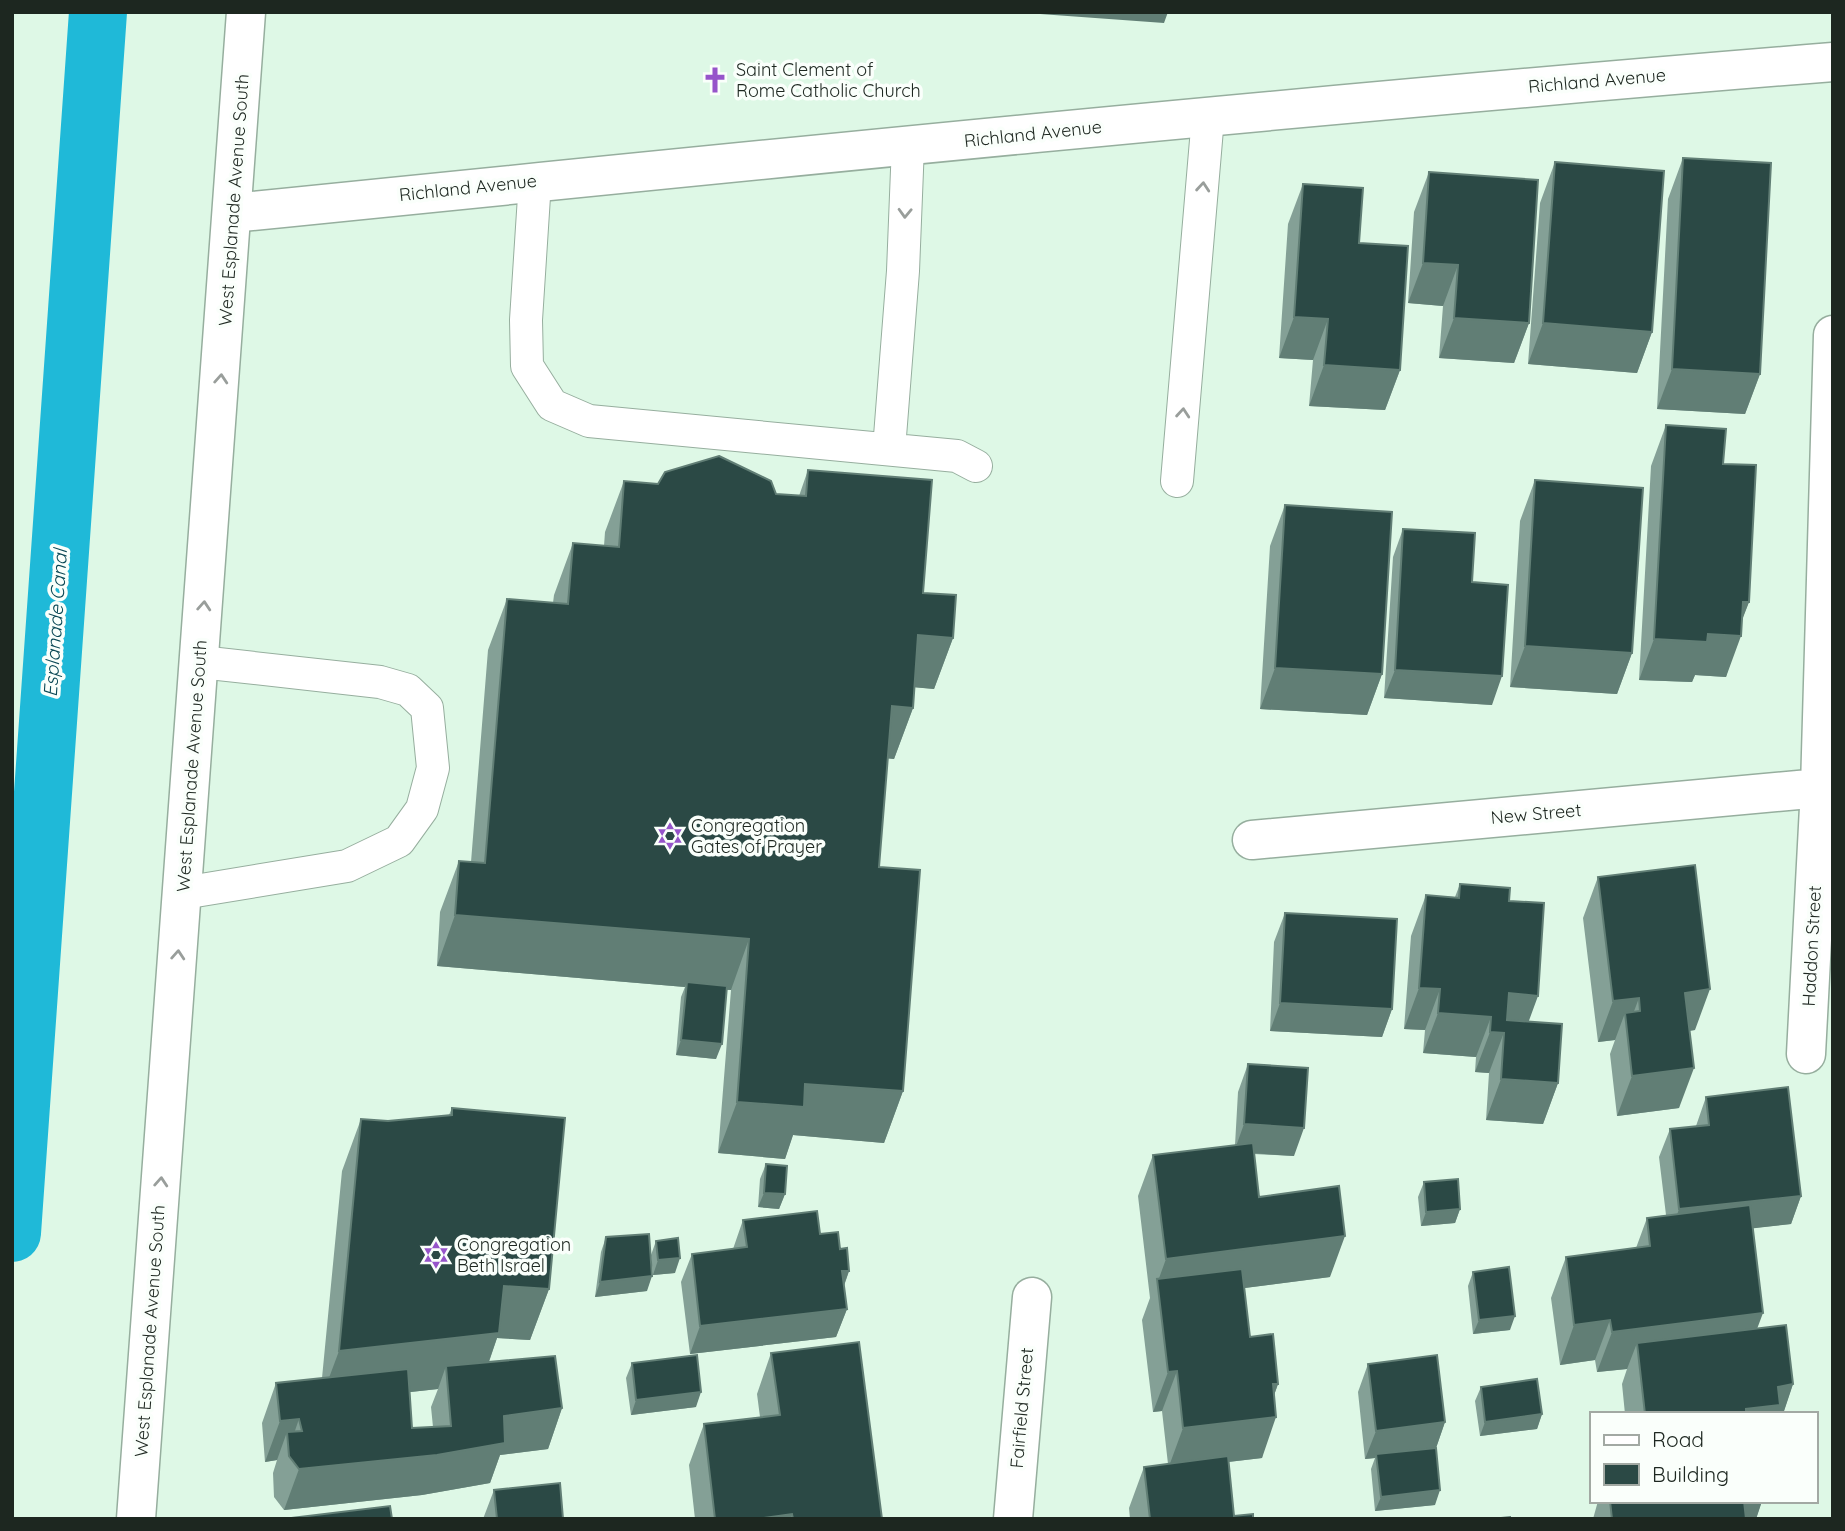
<svg xmlns="http://www.w3.org/2000/svg" width="1845" height="1531" font-family="Quicksand,sans-serif">
  <style>
    .lines { fill: none; stroke-linecap: round; stroke-linejoin: round }
    .canal { stroke: #1fb9d8; stroke-width: 58 }
    .service-casing { stroke: #96ae9e; stroke-width: 34 }
    .minor-casing { stroke: #96ae9e; stroke-width: 41 }
    .secondary-casing { stroke: #96ae9e; stroke-width: 41 }
    .service { stroke: #fff; stroke-width: 32 }
    .minor { stroke: #fff; stroke-width: 38 }
    .secondary { stroke: #fff; stroke-width: 38 }
    .wall { fill: #84a096; fill-rule: evenodd }
    .shaded-wall { fill: #617e75 }
    .building { fill: #2b4945; stroke: #617e75; stroke-width: 2 }
    .oneway { stroke: #999e9b }
    .labels { text-anchor: middle; stroke-width: 7; stroke-linejoin: round; paint-order: stroke }
    .poi-label { font-size: 18px; fill: #1d2720; stroke: #fafffb; text-anchor: start }
    .street-label { font-size: 18px; fill: #1d2720; stroke: #fafffb }
    .water-label { font-size: 19px; font-style: italic; fill: #0a4855; stroke: #fafffb }
  </style>
  <rect width="100%" height="100%" fill="#def8e6"/>
  <g class="lines">
    <!-- canal -->
    <path class="canal" d="M12,1233l86,-1221"/>
    <!-- service casing -->
    <g class="service-casing">
      <path id="service" d="M535,181l-9,139 1,46 25,39 37,16 368,35 19,10
        M889,449l14,-178 5,-126
        M1177,481l31,-364
        M183,893l164,-27 52,-25 23,-32 11,-41 -6,-60 -19,-18 -28,-8 -180,-20"/>
    </g>
    <!-- minor casing -->
    <g class="minor-casing">
      <path id="minor" d="M233,213c533,-54 1066,-108 1600,-151
        M1252,840l568,-52
        M1806,1054l14,-266 13,-453
        M1013,1519l19,-222"/>
    </g>
    <!-- secondary casing -->
    <g class="secondary-casing">
      <path id="secondary" d="M136,1519l110,-1507"/>
    </g>
    <!-- service -->
    <use href="#service" class="service"/>
    <!-- minor -->
    <use href="#minor" class="minor"/>
    <!-- secondary -->
    <use href="#secondary" class="secondary"/>
  </g>
  <!-- wall -->
  <path class="wall" d="M1683,158l77,216 -15,40 -88,-5 11,-210z
    M1555,162l97,170 -15,41 -109,-9 12,-161z
    M1429,172l100,151 -15,40 -75,-5 4,-52 -35,-3 6,-91z
    M1303,184l56,59 41,127 -15,40 -76,-4 4,-46 -34,-2 9,-134z
    M1666,425l57,39 26,138 -7,17 -16,58 -31,-2 -3,7 -53,-2 12,-214z
    M808,470l115,123 30,45 -19,51 -20,-2 -1,21 -19,51 -7,-1 -8,109 24,224 -19,52 -91,-8 -8,24 -67,-6 13,-163h-4l-11,69 -40,-4 5,-58 4,-10 -248,-21 3,-54 19,-51 12,1 17,-212 19,-51 46,4 1,-8 19,-52 31,3 1,-14 19,-51 175,15z
    M1535,480l97,173 -15,41 -107,-7 10,-166z
    M1285,505l97,169 -15,41 -107,-6 10,-163z
    M1403,529l69,53 20,123 -108,-7 9,-141z
    M1598,877l97,153 -6,1 -10,77 -62,8 -7,-62 5,-14 -17,2 -15,-124z
    M1460,884l49,17 19,120 30,62 -15,41 -57,-4 3,-47 -14,-1 1,-15 -53,-4 2,-23 -21,-1 7,-93 15,-41 29,2z
    M1285,913l107,96 -10,28 -112,-6 4,-89z
    M1248,1064l46,92 -40,-2 5,43 71,80 -86,11 6,49 28,47 -4,11 -12,63 -34,4 6,54 19,3h-123l-1,-11 15,-41 24,-3 -6,-53 -9,1 -11,-92 8,-22 -12,-102 15,-41 82,-10 3,-53z
    M1706,1097l95,99 -10,28 -38,4 4,101 36,55 -10,30h-158l-3,-30 5,-15 -30,3 -2,-12 -35,5 -9,-67 15,-41 70,-9 11,-30 19,-3 -7,-58 11,-28 26,-3z
    M452,1108l97,181 -19,51 -33,-2 -8,24 73,46 -14,41 -48,6 -10,28 -68,12 -138,15 -10,-13 -1,-24 4,-13 -12,2 -3,-39 14,-40 46,-5 20,-207 19,-52 27,2 61,-6zM438,1389l-7,18 2,20 -21,1 -2,-36z
    M766,1164l19,30 -6,15 -21,-2 2,-28z
    M1424,1182l36,27 -5,14 -34,3 -3,-29z
    M743,1220l77,14 20,15 9,22 -5,15 3,23 -11,28 -146,17 -9,-72 11,-28 41,-5z
    M606,1237l41,54 -52,6 6,-45z
    M656,1241l19,32 -22,2 -2,-20z
    M1473,1272l37,58 -37,4 -5,-48z
    M771,1353l111,166h-187l-6,-54 15,-41 56,-7 -3,-23z
    M632,1363l64,44 -65,8 -5,-37z
    M1368,1364l77,58 -9,26 -1,57 -60,6 -4,-42 4,-11 -10,1 -7,-67z
    M1481,1387l61,27 -5,15 -57,7 -5,-35z
    M494,1490l69,29h-80z
    M1598,1501h164l-6,18h-163z"/>
  <!-- shaded-wall -->
  <path class="shaded-wall" d="M1012,12h156l-4,11z
    M1423,263l35,2 -15,41 -35,-3z
    M1294,317l34,2 -15,41 -34,-2z
    M1454,318l75,5 -15,40 -75,-5z
    M1543,323l109,9 -15,41 -109,-9z
    M1324,365l76,5 -15,40 -76,-4z
    M1672,369l88,5 -15,40 -88,-5z
    M1743,602h6l-13,34h5l-15,41 -31,-2 -3,7 -53,-2 15,-41 54,-5z
    M918,635l35,3 -19,51 -34,-3z
    M1525,646l107,7 -15,41 -107,-7z
    M1275,668l107,6 -15,41 -107,-6z
    M1395,670l107,6 -10,29 -108,-7z
    M892,706l21,2 -19,51 -21,-2z
    M455,915l294,24 -18,51 -45,-3 1,-5 -2,5 -248,-21z
    M1419,988l21,1 -15,41 -21,-1z
    M1710,989l-15,41 -25,3 15,-40z
    M1509,993l29,3 -15,41 -20,-2 -14,38 -14,-1 15,-40z
    M1639,998l-12,32 -2,-17 -10,27 -17,2 15,-41z
    M1280,1003l112,6 -10,28 -112,-6z
    M1438,1013l53,4 -15,40 -53,-4z
    M681,1040l41,4 -6,15 -40,-4z
    M1694,1068l-15,40 -62,8 15,-40z
    M1501,1079l57,4 -15,41 -57,-4z
    M805,1084l98,7 -19,52 -91,-8 -8,24 -67,-6 19,-51z
    M1244,1124l60,4 -10,28 -60,-4z
    M764,1193l21,1 -6,15 -21,-2z
    M1801,1196l-10,28 -122,14 10,-29z
    M1460,1209l-5,14 -34,3 5,-14z
    M1345,1236l-15,41 -170,22 -2,-18 8,-22z
    M680,1258l-5,15 -22,2 5,-15z
    M842,1271h7l-10,28z
    M652,1276l-5,15 -52,6 5,-15z
    M504,1286l45,3 -19,51 -33,-2 -16,46 -35,-18 -8,23 -118,13 19,-51z
    M847,1309l-11,28 -146,17 10,-28z
    M1763,1313l-15,40 -111,-10 -10,26 -30,3 15,-40z
    M1515,1316l-5,14 -37,4 6,-14z
    M1610,1320l-15,40 -35,5 14,-40z
    M1177,1371l-15,40 -9,1 15,-40z
    M1273,1384h5l-12,34 10,-1 -14,41 -94,11 15,-41z
    M1793,1384l-10,30h-39l2,-5 32,-22z
    M701,1392l-5,15 -65,8 5,-15z
    M562,1408l-14,41 -48,6 -10,28 -68,12 -138,15 15,-41 205,-53z
    M1542,1414l-5,15 -57,7 5,-14z
    M299,1419l-10,29 -2,-16 -10,28 -12,2 15,-41z
    M1445,1422l-10,29 -59,3 -1,4 -10,1 11,-28z
    M1440,1490l-5,15 -60,6 6,-14z
    M1744,1501h18l-6,18h-19z
    M792,1514l-1,5h-34z"/>
  <!-- building -->
  <path class="building" d="M1683,158l88,5 -11,211 -88,-5z
    M1555,162l109,9 -12,161 -109,-9z
    M1429,172l109,8 -9,143 -75,-5 4,-53 -35,-2z
    M1303,184l60,4 -4,55 49,3 -8,124 -76,-5 4,-46 -34,-2z
    M1666,425l60,4 -3,35 33,1 -7,137h-6l-2,34 -33,-2 -1,8 -53,-3z
    M719,456l52,25 5,13 30,2 2,-26 124,10 -9,113 33,2 -3,43 -35,-3 -5,73 -21,-2 -13,161 41,3 -17,221 -98,-7 -1,23 -67,-5 12,-163 -294,-24 4,-54 26,2 22,-264 61,5 5,-61 46,4 5,-66 34,3 7,-12z
    M1535,480l108,8 -11,165 -107,-7z
    M1285,505l107,7 -10,162 -107,-6z
    M1403,529l72,4 -3,49 36,3 -6,91 -107,-6z
    M1695,865l15,124 -25,4 9,75 -62,8 -7,-63 15,-2 -1,-13 -26,3 -15,-124z
    M1460,884l50,4 -1,13 35,2 -6,93 -29,-3 -2,27 55,4 -4,59 -57,-4 3,-46 -14,-1 1,-15 -53,-4 2,-24 -21,-1 7,-93 33,3z
    M1285,913l112,6 -5,90 -112,-6z
    M687,982l40,4 -5,58 -41,-4z
    M1248,1064l60,4 -4,60 -60,-4z
    M1788,1087l13,109 -122,13 -9,-80 39,-4 -3,-28z
    M452,1108l113,10 -16,171 -45,-3 -5,47 -160,18 22,-232 27,2 64,-6z
    M1253,1143l6,54 80,-11 6,50 -179,23 -13,-104z
    M766,1164l21,2 -2,28 -21,-1z
    M1458,1179l2,30 -34,3 -2,-30z
    M1750,1205l13,108 -151,19 -2,-12 -36,5 -8,-68 84,-11 -3,-28z
    M817,1211l3,23 18,-2 2,17 7,-1 2,23h-7l5,38 -147,17 -8,-72 55,-7 -4,-27z
    M649,1234l3,42 -52,6 6,-45z
    M678,1238l2,20 -22,2 -2,-19z
    M1509,1267l6,49 -36,4 -6,-48z
    M1242,1269l8,68 23,-3 5,50h-5l3,33 -93,11 -6,-57 -9,1 -11,-93z
    M1786,1325l7,59 -15,3 2,18 -34,4v5h-101l-8,-71z
    M859,1342l23,177h-89l-1,-5 -35,5h-42l-11,-95 76,-9 -9,-62z
    M697,1355l4,37 -65,8 -4,-37z
    M1437,1355l8,67 -69,9 -8,-67z
    M555,1356l7,52 -58,8 1,27 -68,12 -138,14 -10,-13 -2,-24 15,-1 -3,-12 -19,2 -4,-38 132,-14 4,59 39,-2 -5,-60z
    M1537,1379l5,35 -57,8 -4,-35z
    M1436,1448l4,42 -59,7 -5,-43z
    M1228,1456l6,60 19,-2v5h-103l-6,-52z
    M560,1483l3,36h-66l-3,-29z
    M1610,1501h134l2,18h-134z
    M390,1506l2,13h-109z
    M1510,1517v2h-19z"/>
  <!-- one-way arrows -->
  <defs><path id="oneway-chevron" d="M-2-3.5L2.5 0L-2 3.5" fill="none" stroke-width="1.6" stroke-linecap="round" stroke-linejoin="round" transform="scale(1.75)"/></defs>
  <g class="oneway">
    <use href="#oneway-chevron" transform="translate(1203 187) rotate(-85)"/>
    <use href="#oneway-chevron" transform="translate(905 213) rotate(92)"/>
    <use href="#oneway-chevron" transform="translate(221 379) rotate(-86)"/>
    <use href="#oneway-chevron" transform="translate(1183 413) rotate(-85)"/>
    <use href="#oneway-chevron" transform="translate(204 606) rotate(-86)"/>
    <use href="#oneway-chevron" transform="translate(178 955) rotate(-86)"/>
    <use href="#oneway-chevron" transform="translate(161 1182) rotate(-86)"/>
  </g>
  <!-- icons -->
  <defs>
    <g id="church-bare" transform="scale(2.1)"><path d="M-1.2-6h2.4v3.5h3.3v2.4h-3.3V6h-2.4V-.1h-3.3v-2.4h3.3Z" fill="#9654ca" stroke="#fafffb" stroke-width="2.5" paint-order="stroke"/></g>
    <g id="synagogue-bare" transform="scale(2.1)"><path d="M0-6.5L5.6 3.2H-5.6ZM0 6.5L5.6-3.2H-5.6Z" fill="#9654ca" stroke="#fafffb" stroke-width="2.5" paint-order="stroke"/></g>
  </defs>
  <g fill-rule="evenodd">
    <use href="#church-bare" x="715" y="80"/>
    <use href="#synagogue-bare" x="670" y="836"/>
    <use href="#synagogue-bare" x="436" y="1255"/>
  </g>
  <g class="labels">
    <!-- poi labels -->
    <g class="poi-label">
      <text x="736" y="76">Saint Clement of<tspan x="736" dy="21">Rome Catholic Church</tspan></text>
      <text x="691" y="832">Congregation<tspan x="691" dy="21">Gates of Prayer</tspan></text>
      <text x="457" y="1251">Congregation<tspan x="457" dy="21">Beth Israel</tspan></text>
    </g>
    <!-- street labels -->
    <g class="street-label">
      <text transform="translate(1597 81) rotate(-5)" y="6">Richland Avenue</text>
      <text transform="translate(1033 134) rotate(-6)" y="6">Richland Avenue</text>
      <text transform="translate(468 188) rotate(-6)" y="6">Richland Avenue</text>
      <text transform="translate(234 200) rotate(-86)" y="6">West Esplanade Avenue South</text>
      <text transform="translate(192 766) rotate(-86)" y="6">West Esplanade Avenue South</text>
      <text transform="translate(1536 814) rotate(-5)" y="6">New Street</text>
      <text transform="translate(1812 946) rotate(-87)" y="6">Haddon Street</text>
      <text transform="translate(150 1331) rotate(-86)" y="6">West Esplanade Avenue South</text>
      <text transform="translate(1022 1408) rotate(-85)" y="6">Fairfield Street</text>
    </g>
    <!-- water labels -->
    <g class="water-label">
      <text transform="translate(55 623) rotate(-86)" y="7">Esplanade Canal</text>
    </g>
  </g>
  <!-- border -->
  <rect width="1845" height="1531" fill="none" stroke="#1d2720" stroke-width="28"/>
  <!-- legend -->
  <rect x="1590" y="1412" width="228" height="91" fill="#fafffb" stroke="#a2a9a3" stroke-width="2"/>
  <rect x="1604" y="1435" width="35" height="10" fill="#ffffff" stroke="#a2a9a3" stroke-width="2"/>
  <text x="1652" y="1447" font-size="21" fill="#1d2720">Road</text>
  <rect x="1604" y="1464" width="35" height="21" fill="#2b4945" stroke="#a2a9a3" stroke-width="2"/>
  <text x="1652" y="1482" font-size="21" fill="#1d2720">Building</text>
</svg>
